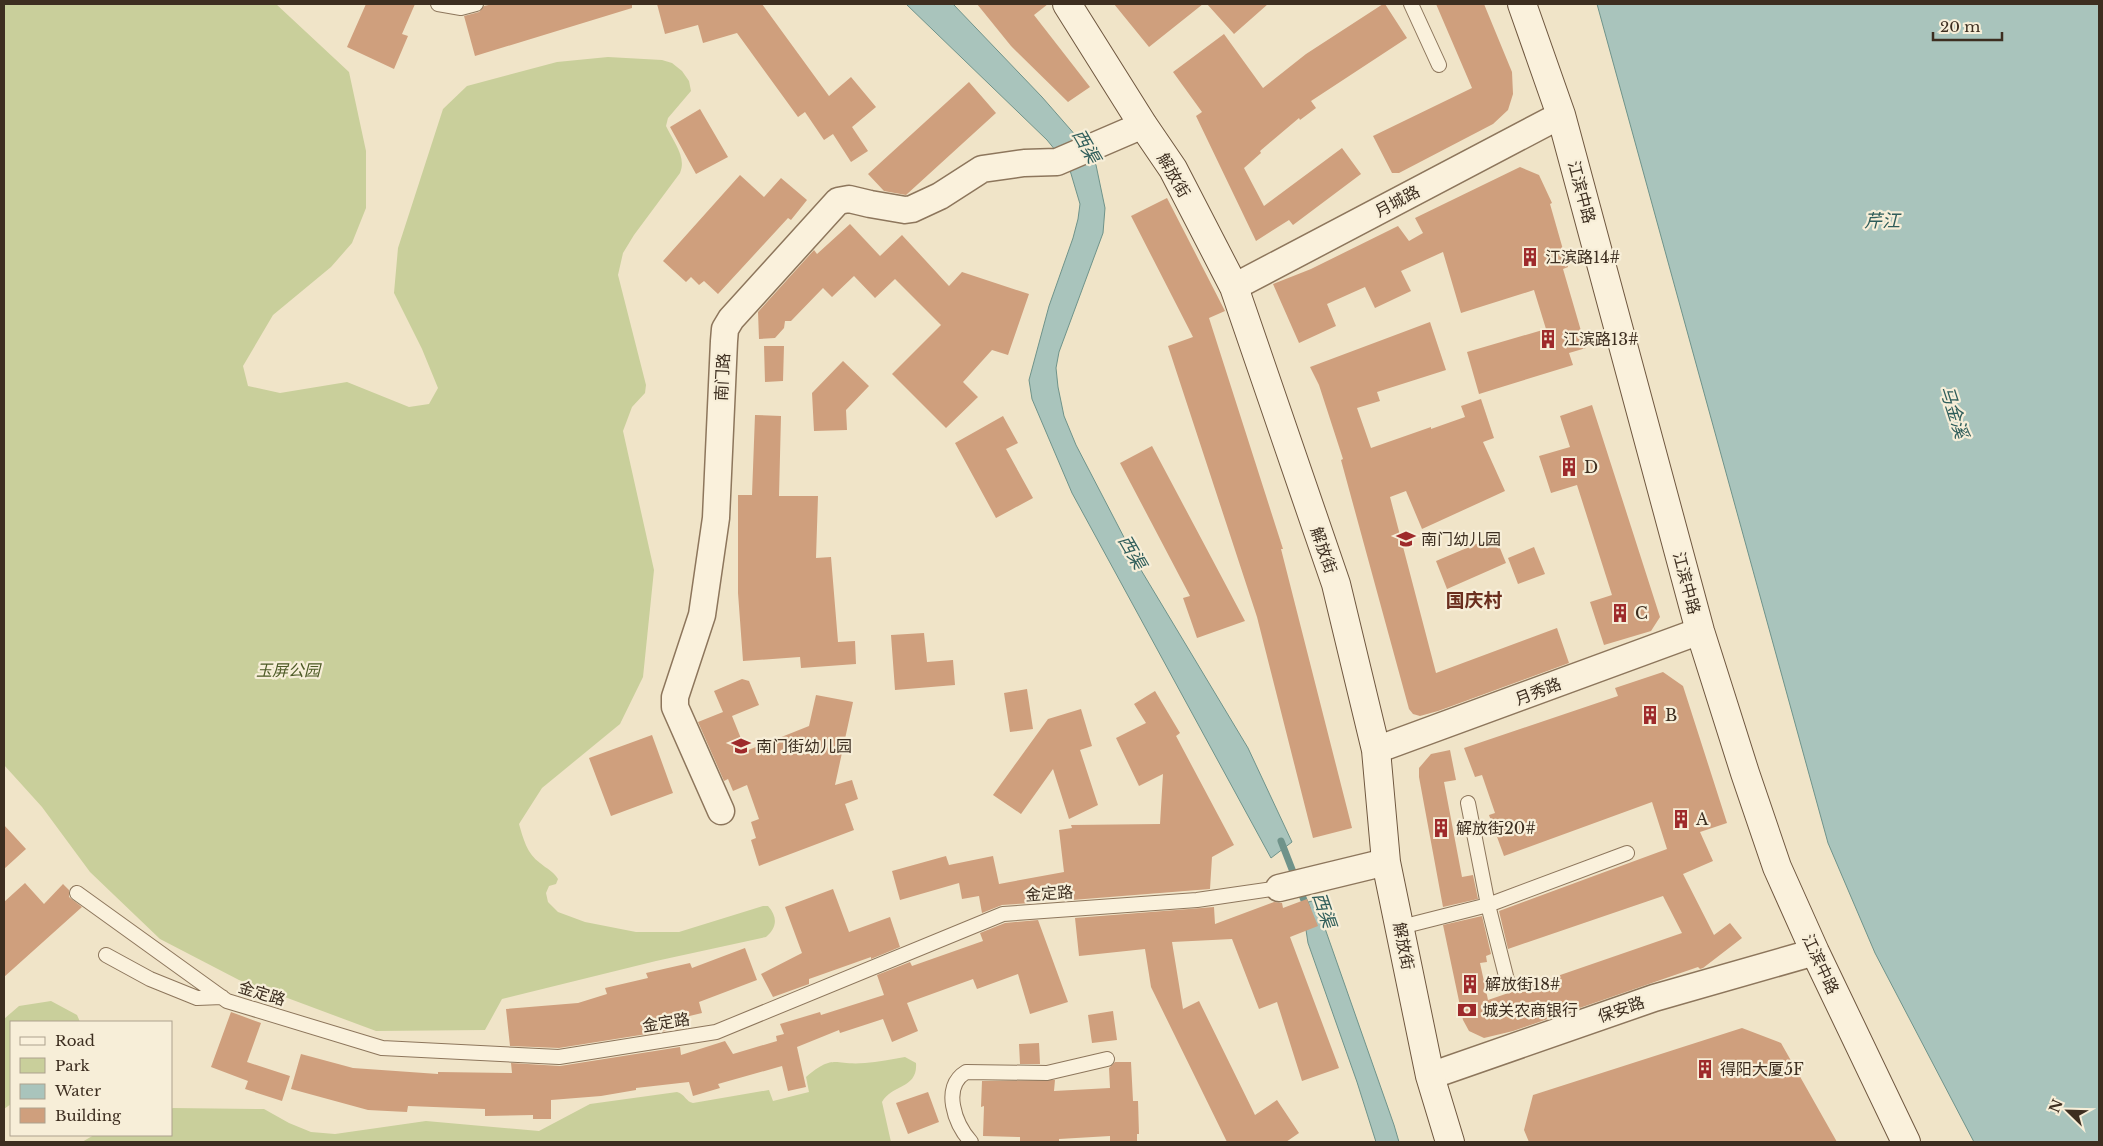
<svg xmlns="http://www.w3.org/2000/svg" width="2103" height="1146" font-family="'Libre Baskerville','Noto Sans SC',serif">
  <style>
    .green { fill: #c9cf9b }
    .water { fill: #a9c4bc; stroke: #6f938a }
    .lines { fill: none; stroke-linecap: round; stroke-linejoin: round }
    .stream { stroke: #6f938a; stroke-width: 7 }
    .building { fill: #cf9f7d }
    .lane-casing { stroke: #8d765c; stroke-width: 16 }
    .street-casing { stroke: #8d765c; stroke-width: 29 }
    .secondary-casing { stroke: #6f573f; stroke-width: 30 }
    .lane { stroke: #faf1dc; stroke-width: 14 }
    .street { stroke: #faf1dc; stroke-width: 26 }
    .secondary { stroke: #faf1dc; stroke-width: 28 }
    .labels { text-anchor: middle; stroke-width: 4.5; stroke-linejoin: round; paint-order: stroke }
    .street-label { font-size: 16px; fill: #3d2e20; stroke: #f7eed8 }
    .poi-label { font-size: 16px; fill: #3d2e20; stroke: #f7eed8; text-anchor: start }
    .park-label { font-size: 16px; font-style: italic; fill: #4d5a26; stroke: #f7eed8 }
    .water-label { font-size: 18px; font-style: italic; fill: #2f5d5a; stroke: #f7eed8 }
    .quarter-label { font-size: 19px; font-weight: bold; fill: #6b2e1e; stroke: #f7eed8 }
  </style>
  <rect width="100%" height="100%" fill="#f0e4c8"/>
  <!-- green -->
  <path class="green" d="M4,4h272l73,68 17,79v57l-14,35 -21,24 -58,48 -30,51 5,20 32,7 67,-11 62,25 20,-3 9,-16 -16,-39 -28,-56 4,-45 45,-139 24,-23 90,-24 51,-5 54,3 10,3 10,8 7,10 2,10 -23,27 -2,8c7,15 21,31 14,47l-46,62 -11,18 -5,22 28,110 -1,8 -13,14 -9,24 31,139 -11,107 -23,47 -78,64 -23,36c4,14 8,30 21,39 7,6 13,8 18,16l-2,5 -7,2 -3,7 2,9 10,10 27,10 51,10h43l84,-26h5c10,11 9,22 -2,31l-110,24 -154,38 -17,31 -109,1 -137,-51 -79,-41 -70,-67 -48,-65 -38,-42z
    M51,1001l26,14 3,7h-69v82l-7,5v-90l15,-13z
    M905,1057l11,6c2,26 -24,21 -34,39l9,40h-809l12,-7h77v-26l2,-1 91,1 25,14 22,9 24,2 91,-13 113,10 51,-27 87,-12c8,2 9,10 16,11l76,-13 4,11 36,-9 -3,-15c29,-24 28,-11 59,-14 13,-1 27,-4 40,-6z"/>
  <!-- water -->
  <path class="water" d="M906,4h47l89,93 35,40 19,28 9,43 -2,25 -44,119 -3,16 2,19 6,29 12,29 65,125 107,178 44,94 -21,16 -199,-365 -40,-94 -3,-19 20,-74 24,-68 5,-19 2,-15 -11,-37 -22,-27z
    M1597,4h502v1138h-125l-99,-189 -47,-110z
    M1315,900l79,225 5,17h-23l-19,-60 -49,-139 -6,-39z"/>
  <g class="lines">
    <!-- stream -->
    <path class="stream" d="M1281,841l26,67"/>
  </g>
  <!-- building -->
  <path class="building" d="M366,4h49l-13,30 6,2 -14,33 -47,-22z
    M493,4h139v4l-157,48 -11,-40 15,-4 5,-6z
    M657,4h105l67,92 22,-19 25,30 -24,20 16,24 -17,11 -18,-28 -9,6 -19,-28 -7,5 -61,-84 -34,10 -5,-18 -33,9z
    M977,4h71l-14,11 56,72 -22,15 -57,-56z
    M1114,4h89l-54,43z
    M1207,4h61l-34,30z
    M1383,4h2l22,34 -96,63 5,7 -16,12 -1,-2 -39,33 1,2 -17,15 20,38 78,-58 19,26 -68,51 -4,-5 -33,21 -60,-125 6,-4 -29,-40 51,-38 39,54 43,-34z
    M1436,4h48l28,68 1,22 -5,16 -15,14 -94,49h-7l-19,-37 99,-48z
    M969,82l27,31 -90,82 -22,-4 -16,-17z
    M700,109l28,48 -32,17 -26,-47z
    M1520,167l19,8 13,28 -2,1 18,63 -5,2 23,79 -17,5 4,12 -94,29 -12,-42 79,-23 -12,-39 -73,23 -18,-61 -42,19 10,20 -36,17 -10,-21 -38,17 9,22 -37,17 -26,-59 38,-15 87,-43 11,15 14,-8 -8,-15z
    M740,175l24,22 17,-19 26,22 -16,20 -3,-2 -70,76 -14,-13 -5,4 -8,-8 -5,5 -23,-21z
    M1167,198l58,113 -16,7 74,231h-2l71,279 -39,10 -56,-221 -89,-271 25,-9 -62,-121z
    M850,224l30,32 22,-21 47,51 13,-14 67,22 -21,61 -16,-5 -29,32 15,15 -32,31 -54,-54 49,-49 -46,-46 -20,19 -21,-22 -22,21 -9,-9 -32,33h-6l-1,7 -9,10 -16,1 -1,-27 56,-62 3,4z
    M1430,322l16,48 -69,22 3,9 -23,7 14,40 60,-21v2l34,-12 -4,-11 20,-7 13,39 -11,4 22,49 -83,38 -16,-38 -16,6 46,176 121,-45 12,35 -131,48 -18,5 -7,-2 -4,-5 -68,-249 2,-1 -24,-74 -9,-18z
    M764,346h20l-1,35 -18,1z
    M843,361l26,25 -23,24 1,20 -33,1 -2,-38z
    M1592,405l68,212 -9,14 -47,14 -14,-43 22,-7 -35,-110 -26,8 -12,-37 31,-9 -10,-31z
    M755,415l26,1 -2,80h39l-2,62 15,-1 7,85 17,-1 1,23 -55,4 -1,-11 -57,4 -5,-68v-98h14z
    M1003,416l15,27 -12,6 27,49 -37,20 -41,-75z
    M1152,446l93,175 -48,17 -14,-40 7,-2 -70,-133z
    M1495,536l11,27 -59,26 -11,-28z
    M1534,547l11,27 -27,10 -10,-26z
    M924,633l3,29 26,-2 2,25 -60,5 -4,-55z
    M1663,672l20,14 44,137 -27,9 13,29 -30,13 31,61 16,-12 12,15 -39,30 -3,1 -2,-2 -185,64 -29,7 -15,-7 -6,-11 -20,-95 39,-9 9,38 -5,2 1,6 -7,1 8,37 194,-67 -19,-37 -155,53 -9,-38 168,-62 -15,-47 -148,54 -15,-41 6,-2 -13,-38 -7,2 -11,-29 154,-52 -3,-8z
    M742,679l7,2 10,24 -27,11 14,35 63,-25 7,-31 37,7 -18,83 17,-5 6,19 -13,5 9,26 -95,36 -8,-26 5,-2 -5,-16 8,-3 -12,-34 -14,6 -5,-12 -4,2 -26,-59 25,-10 -9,-21z
    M1027,689l6,40 -23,3 -6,-39z
    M1155,691l25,42 -4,3 58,109 -22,12 -2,32 -138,11 -1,-5 -39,8 -30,2 -20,8 -3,-17 -17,3 -3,-16 -59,17 -8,-29 54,-15 3,9 44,-9 6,28 65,-12 -5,-42 13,-2 -1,-3 89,-1 3,-50 -24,12 -23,-48 30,-15 -12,-19z
    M1081,709l11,37 -12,4 18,55 -29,14 -16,-50 -32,45 -28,-19 55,-76z
    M652,735l21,58 -62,23 -22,-58z
    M1450,750l6,30 -12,2 18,95 11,-2 5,24 -35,8 -24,-130v-9l12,-14z
    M4,825l22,24 -22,20z
    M25,883l19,21 19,-20 6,6v7l13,10 -78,70v-75z
    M833,889l16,43 41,-15 10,30 -29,12v-2l-62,22v5l-36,13 -12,-23 41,-21 -17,-46z
    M1307,899l11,27 -28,11 49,131 -37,13 -25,-79 -18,7 -27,-70 -60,3 11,67 16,-8 56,114 22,-15 22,33 -13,9h-59l-76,-155 -6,-38 -66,7 -4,-38 139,-11 1,17 59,-22 8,1 1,5z
    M1038,920l30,82 -38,12 -12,-40 -41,15 -4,-10 -66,24 11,28 -26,11 -9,-23 -43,14 -1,-3 -42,17 9,40 -18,4 -6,-25 -64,18 2,4 -27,8 -4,-14 -53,6v2l-35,6 -50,4v19h-18v-4l-48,1v-7l-77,-3 -1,6 -39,-2 -77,-21 10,-35 52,14 85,6v-2l74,1 -1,-10 49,3 120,-19 1,8 44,-14 8,13 44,-13 -1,-5 8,-2 -4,-10 40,-12 1,3 63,-20 -7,-20 33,-13 2,4 71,-25 -3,-8 25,-10z
    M745,948l12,32 -58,22 3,11 -25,6 1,10 -119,19 -49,-2 -4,-37 72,-6 29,-9 -2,-6 43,-10 -2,-5 44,-10 2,5z
    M1113,1011l4,29 -25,3 -4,-28z
    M231,1012l30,11 -14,39 43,14 -8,25 -37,-12 3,-8 -37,-14z
    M1742,1028l39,15 56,99h-308l-5,-12 9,-35z
    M1039,1043l1,21h-20l-1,-20z
    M1115,1062h16l2,39h5l1,33h-2v8h-27v-6l-51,3v3h-39v-5l-37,-1 1,-30 -3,1 1,-26 73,-1 -1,11 56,-3 -1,-20z
    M928,1092l11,30 -31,12 -12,-31z"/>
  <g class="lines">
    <!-- lane casing -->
    <g class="lane-casing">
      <path id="lane" d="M438,4l23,4 15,-4
        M1411,4l28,61
        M1468,803l20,102 19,75
        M77,893l150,108 155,47 177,9 157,-25 287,-118 194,-14 82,-12
        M1401,927l87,-22 139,-52
        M106,955l44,24 47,19 25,-1
        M971,1142c-16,-18 -30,-55 -5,-70l81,1 60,-14"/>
    </g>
    <!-- street casing -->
    <g class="street-casing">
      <path id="street" d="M1234,287l327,-172
        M1376,750l324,-119
        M721,811l-46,-104v-10l27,-82 14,-97 8,-177 1,-12 6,-10 107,-118 11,-2 21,5 35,6 7,-1 28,-13 42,-27 42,-6 33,-1 86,-37
        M1279,888l107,-26
        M1430,1076l224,-78 161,-46"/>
    </g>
    <!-- secondary casing -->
    <g class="secondary-casing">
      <path id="secondary" d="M1067,4l76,121 30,44 61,118 102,297 40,166 10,112 44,214 20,66
        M1522,4l39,111 139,516 45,142 32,94 38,85 91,190"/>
    </g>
    <!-- lane -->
    <use href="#lane" class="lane"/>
    <!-- street -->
    <use href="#street" class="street"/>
    <!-- secondary -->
    <use href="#secondary" class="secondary"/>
  </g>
  <!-- icons -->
  <defs>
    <g id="building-bare" transform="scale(1.5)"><path d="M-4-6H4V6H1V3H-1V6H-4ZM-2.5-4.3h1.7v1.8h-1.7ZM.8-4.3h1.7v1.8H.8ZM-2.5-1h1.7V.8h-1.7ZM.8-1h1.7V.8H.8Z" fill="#9e2a2b" stroke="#f7eed8" stroke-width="2.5" paint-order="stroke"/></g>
    <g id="school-bare" transform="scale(1.5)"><path d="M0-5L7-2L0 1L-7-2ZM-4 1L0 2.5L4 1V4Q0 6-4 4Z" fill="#9e2a2b" stroke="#f7eed8" stroke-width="2.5" paint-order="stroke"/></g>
    <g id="bank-bare" transform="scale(1.5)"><path d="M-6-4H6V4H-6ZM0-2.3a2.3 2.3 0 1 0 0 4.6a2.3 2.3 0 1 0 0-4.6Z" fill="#9e2a2b" stroke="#f7eed8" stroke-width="2.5" paint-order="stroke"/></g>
  </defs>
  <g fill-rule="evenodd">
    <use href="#building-bare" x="1530" y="257"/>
    <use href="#building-bare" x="1548" y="339"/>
    <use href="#building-bare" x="1569" y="467"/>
    <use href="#school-bare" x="1406" y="539"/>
    <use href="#building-bare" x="1620" y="613"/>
    <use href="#building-bare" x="1650" y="715"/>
    <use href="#school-bare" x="741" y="746"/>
    <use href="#building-bare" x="1681" y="819"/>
    <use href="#building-bare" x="1441" y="828"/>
    <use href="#building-bare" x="1470" y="984"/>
    <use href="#bank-bare" x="1467" y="1010"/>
    <use href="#building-bare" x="1705" y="1069"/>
  </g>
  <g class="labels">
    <!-- street labels -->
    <g class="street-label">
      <text transform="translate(1174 175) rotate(60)" y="6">解放街</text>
      <text transform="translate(1582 192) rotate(75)" y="6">江滨中路</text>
      <text transform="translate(1397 201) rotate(-28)" y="6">月城路</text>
      <text transform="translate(722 377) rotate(-87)" y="6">南门路</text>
      <text transform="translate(1324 550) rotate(71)" y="6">解放街</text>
      <text transform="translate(1687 583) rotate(75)" y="6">江滨中路</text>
      <text transform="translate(1538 691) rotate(-21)" y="6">月秀路</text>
      <text transform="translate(1049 893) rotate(-4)" y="6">金定路</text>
      <text transform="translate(1404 946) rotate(79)" y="6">解放街</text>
      <text transform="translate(1821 964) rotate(65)" y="6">江滨中路</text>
      <text transform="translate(262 993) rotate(17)" y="6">金定路</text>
      <text transform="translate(1621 1009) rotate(-19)" y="6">保安路</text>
      <text transform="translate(666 1022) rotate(-9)" y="6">金定路</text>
    </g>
    <!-- poi labels -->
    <g class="poi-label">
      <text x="1545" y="263">江滨路14#</text>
      <text x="1563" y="345">江滨路13#</text>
      <text x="1584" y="473">D</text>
      <text x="1421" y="545">南门幼儿园</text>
      <text x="1635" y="619">C</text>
      <text x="1665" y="721">B</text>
      <text x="756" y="752">南门街幼儿园</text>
      <text x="1696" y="825">A</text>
      <text x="1456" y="834">解放街20#</text>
      <text x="1485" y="990">解放街18#</text>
      <text x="1482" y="1016">城关农商银行</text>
      <text x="1720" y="1075">得阳大厦5F</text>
    </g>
    <!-- park labels -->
    <g class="park-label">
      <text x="288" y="676">玉屏公园</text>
    </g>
    <!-- water labels -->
    <g class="water-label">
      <text transform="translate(1086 146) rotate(60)" y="6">西渠</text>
      <text x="1882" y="227">芹江</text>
      <text transform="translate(1954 412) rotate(72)" y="6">马金溪</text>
      <text transform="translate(1132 552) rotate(60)" y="6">西渠</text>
      <text transform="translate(1324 910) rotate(71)" y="6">西渠</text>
    </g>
    <!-- quarter labels -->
    <g class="quarter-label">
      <text x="1474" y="607">国庆村</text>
    </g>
  </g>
  <!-- border -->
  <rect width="2103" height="1146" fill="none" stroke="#3d2e20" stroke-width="10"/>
  <!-- legend -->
  <rect x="10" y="1021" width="162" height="115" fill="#f7eed8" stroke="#ada18e"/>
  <rect x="20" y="1037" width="25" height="8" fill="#faf1dc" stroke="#ada18e"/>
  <text x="55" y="1046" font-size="15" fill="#3d2e20">Road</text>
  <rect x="20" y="1058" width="25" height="15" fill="#c9cf9b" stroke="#ada18e"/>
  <text x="55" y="1071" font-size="15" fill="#3d2e20">Park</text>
  <rect x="20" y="1084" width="25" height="15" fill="#a9c4bc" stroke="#ada18e"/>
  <text x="55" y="1096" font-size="15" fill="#3d2e20">Water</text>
  <rect x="20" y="1108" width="25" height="15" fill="#cf9f7d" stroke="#ada18e"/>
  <text x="55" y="1121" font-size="15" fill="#3d2e20">Building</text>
  <!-- north arrow -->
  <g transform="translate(2068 1111) rotate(293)" stroke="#f7eed8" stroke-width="4" paint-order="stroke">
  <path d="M0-4L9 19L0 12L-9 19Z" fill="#3d2e20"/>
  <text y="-8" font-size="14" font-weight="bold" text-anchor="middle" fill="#3d2e20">N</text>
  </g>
  <!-- scale -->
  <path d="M1933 32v8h69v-8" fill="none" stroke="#3d2e20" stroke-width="2.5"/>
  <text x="1940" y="32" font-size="15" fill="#3d2e20" stroke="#f7eed8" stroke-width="4" paint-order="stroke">20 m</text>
</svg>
